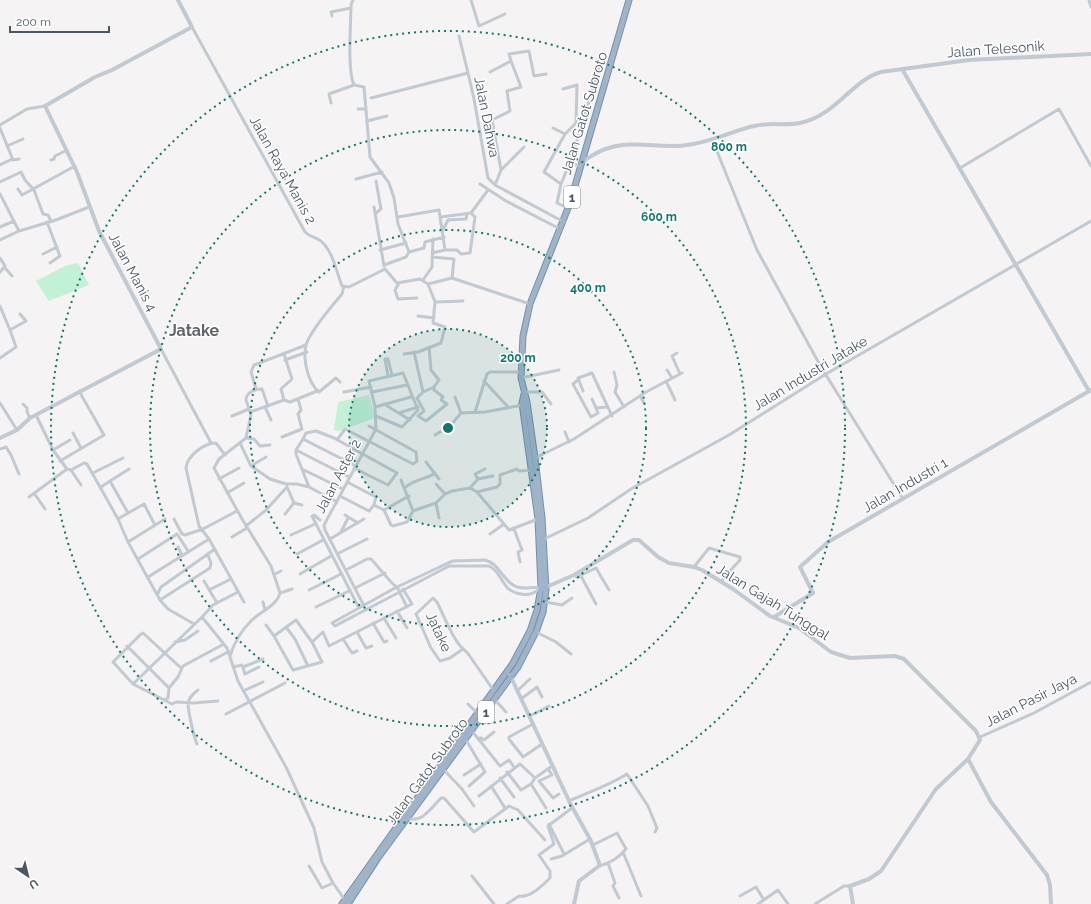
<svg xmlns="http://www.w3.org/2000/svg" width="1091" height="904" font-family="Raleway,sans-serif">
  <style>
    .green { fill: #c3f1d5 }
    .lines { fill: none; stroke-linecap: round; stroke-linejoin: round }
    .trunk-casing { stroke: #7690ad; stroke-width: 7 }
    .minor { stroke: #c1cad2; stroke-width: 3 }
    .tertiary { stroke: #c1cad2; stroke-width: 4 }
    .trunk { stroke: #9fb4c9; stroke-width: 5 }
    .ring { fill: none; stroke: #0f766e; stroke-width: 2; stroke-dasharray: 2 4 }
    .labels { text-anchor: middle; stroke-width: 3; stroke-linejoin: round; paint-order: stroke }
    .shield { fill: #fff; stroke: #808990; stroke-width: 1 }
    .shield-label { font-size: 13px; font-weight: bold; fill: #4a5661 }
    .street-label { font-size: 14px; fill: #4a5661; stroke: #fff }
    .quarter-label { font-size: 16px; font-weight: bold; fill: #5f6368; stroke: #fff }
    .centre { fill: #0f766e; stroke: #fff; stroke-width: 2 }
    .ring-label { font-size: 12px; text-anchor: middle; font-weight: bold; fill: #0f766e; stroke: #fff; stroke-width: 3; stroke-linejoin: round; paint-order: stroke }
  </style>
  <rect width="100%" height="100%" fill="#f5f3f3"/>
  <!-- green -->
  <path class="green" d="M78,263l11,22 -40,16 -13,-20 29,-15z
    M369,395l6,23 -36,13 -5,-1 4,-28z"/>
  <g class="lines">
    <!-- trunk casing -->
    <g class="trunk-casing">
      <path id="trunk" d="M342,904l171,-241 17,-32 7,-21 4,-22 -3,-69 -16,-116 2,-9
        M348,904l30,-46 140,-191 18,-35 7,-20 3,-22 -4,-72 -7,-60 -8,-56 -6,-24 2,-42 7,-32 40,-101 59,-203"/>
    </g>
    <!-- minor -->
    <path class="minor" d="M353,0l-2,5c0,18 -4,65 3,80
      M471,0l8,26 26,-12
      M1089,0l2,7
      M332,16l-1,-4 20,-4
      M192,27l113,205c6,6 13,5 18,11 10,10 14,30 19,43l7,1 36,-18 12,14
      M459,36l9,37
      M511,61l-2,-7 20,-3 5,25 12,-2
      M490,72l21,-11 10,26 -14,4 3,20 -18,9 9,50
      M371,98l97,-25 6,26 14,79 7,7 69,37
      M331,103l-2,-9 25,-9 10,2 6,70 19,26 5,15 4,26 11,28
      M358,109h8
      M367,121l20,-5
      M0,125l27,-16 18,-3
      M0,128l13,32 6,-1
      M553,128l12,6
      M712,139l45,111 64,117 82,132
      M7,146l16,-7
      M51,160l3,-1 1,-3 12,-6
      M570,161l10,6
      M0,165l12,-6
      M960,168l99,-59 32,57
      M356,179l26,-7
      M0,182l21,-10 4,8 9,10 9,24 5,1 3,6
      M480,184l26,17 54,28
      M561,184l-17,-12 21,-38 11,-11 1,-38 -14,4
      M495,185l6,-15 23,-23
      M18,189l4,6 53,-29
      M0,194l19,37
      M374,207l10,59
      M568,208l-11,-5 4,-19 11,-27 29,-95 9,4
      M471,213l17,-23
      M375,214l6,-5 -5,-28
      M398,217l41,-7 6,40 -13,3
      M441,217l30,-4 4,4 -5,36 -9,1 -4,-4h-12
      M47,222l13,34 -10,7
      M0,227l14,-6
      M443,230l5,-10 18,-1 1,-5
      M0,240l19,-9 37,-11 33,-13
      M380,250l26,-7
      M43,254l14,-7
      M432,257l22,2 -2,19
      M0,258l5,8 -5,6
      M384,265l22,-8 3,-5 15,-4 1,-6 19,-5
      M5,268l7,8
      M423,280l9,-13 1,-28
      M397,283l23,-4 8,5 24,-6 78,26
      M397,283l1,2 -3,5 3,9 19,-1
      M435,302l28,-1
      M0,306l10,24
      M418,316l16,2
      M161,349l50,94
      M414,352l9,40 -6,6
      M677,353l-5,3 8,18
      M284,354l8,25 -11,10 3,11 6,2 27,-11
      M404,354l14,-2 23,-9 4,-16 -12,-4 2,-21 -7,-18
      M0,358l16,-11 -6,-17 16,-9 -6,-7
      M385,359h3l4,16
      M385,359l3,17
      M285,360l22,-8
      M667,370l5,8
      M614,372l3,13 -2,7 9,15
      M521,378l38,-8
      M579,379l-6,5 18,33 7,-4 -2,-5
      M484,381l24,26
      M666,381l9,19
      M340,382l-4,-4 -17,14c-12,-10 -18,-38 -11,-52 8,-16 22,-32 34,-46l2,-8
      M256,389l-5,-17 3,-7 52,-20
      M583,391l-5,-13 14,-5 20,43
      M344,392l27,-5
      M372,392l35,-7
      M423,392l11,-5 5,-7 -8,-10 -2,-23
      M523,392h19l9,12
      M640,396l4,7
      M455,397l6,16 24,-1 38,-7
      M417,398l7,13 -6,5 8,5 21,-17 -6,-4 2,-3 -9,-7v-3
      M592,399l4,9 11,-1
      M0,403l17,27
      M23,404l4,4v4l3,6
      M384,404l26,16
      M265,407l6,13
      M375,407l-6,-26 34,-8 15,37 -16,17 -26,-11
      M250,412l34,-12
      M475,412l12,-38 3,-2h31
      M399,413l19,-6
      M36,415l17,35 14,19 4,1 13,-7 3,1 31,55 10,23 32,58 8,9 26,15
      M232,416l17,-7
      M565,432l4,10
      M73,433l8,15
      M435,435l15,-9 11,-13
      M282,437l20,-8 -4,-15 3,-4 -3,-11
      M246,438l8,1 6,7 10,-1
      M303,439l-7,11v4l13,33
      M337,440l8,-11 68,35 4,-3 -1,-9 -47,-26
      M240,443l11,23 19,13 16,5h11l12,3 28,15
      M0,449l6,-2 5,8 8,19
      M53,450l17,-10
      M296,450l53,27
      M225,455l-9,-12c-12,0 -29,13 -30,25l13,58 10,13 35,63
      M535,458l39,-19 72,-47 36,-19
      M60,461l44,-26 -25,-44
      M426,462l13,17
      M251,466l15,-9
      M354,468l34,17 9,-12 -63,-35 -18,-7 -10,2 -3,6 53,27
      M71,470l10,15
      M304,470l39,19
      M93,473l30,-15
      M219,479l20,-11
      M478,479l-3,-5 10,-5
      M401,480l12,31
      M110,481l19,-12
      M436,484l9,10
      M101,487l9,-6 18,32 -10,6
      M287,487l7,16 8,2
      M405,488c8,-9 21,-8 30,-15
      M470,488l8,-9 15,-3
      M477,492l20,-5 3,-3v-9l17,-6 2,2 13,-1
      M34,493l11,16
      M227,493l17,-10
      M340,496l29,15 5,-6 2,-8 -29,-15
      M29,497l38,-28
      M436,503l3,15
      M374,505l10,5 7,15 2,1 14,-4 6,-11 23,-8 9,-9 7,-3 18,-3 7,4 32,38 29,-11
      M384,510l25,-14
      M128,513l16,-9 11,21
      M285,514l9,-11
      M345,515l13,8
      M174,519l8,15 3,1 18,-6 34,-18
      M320,520l-6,-5 -2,1 47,92
      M246,526l20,-16 21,-23
      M514,529l8,21 -4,2 2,10
      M341,532l7,-14
      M490,534l14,-10
      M291,535l24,-11
      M232,537l15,-9
      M330,539l34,-20
      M542,540l46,-22 43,-29 98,-54 97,-61 265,-153
      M128,542l37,-23
      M178,547l4,8
      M297,554l26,-14
      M337,554l30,-15
      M138,559l39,-25 11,17
      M485,560c13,3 17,18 28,25 8,6 19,1 28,3 -7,5 -11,8 -20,6 -21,-3 -17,-21 -32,-28h-40l-114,60 -3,-3 63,-35 53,-25 5,-2z
      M694,567l15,-19 31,9v3l-19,21
      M346,570l21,-11h4c6,6 22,27 26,28l10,20
      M275,574l6,-3
      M300,574l31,-18
      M574,575l3,2 19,-9 13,22
      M581,576l15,28
      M148,577l61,-38
      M204,581l13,22
      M355,588l30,-15
      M209,590l22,-11
      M309,590l32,-16
      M158,593l3,-6 54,-38
      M280,593l12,-4
      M160,600l50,-32 1,-5 -3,-8
      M263,602l2,8
      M545,602l17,3 10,-7
      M364,606l-39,-76 -1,-5 52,-96 -1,-22 36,-10
      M316,607l33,-16
      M397,611l10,17
      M202,617l11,-12 25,-13
      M384,618l12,20
      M296,620l16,22 10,20 -29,8 -19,-34z
      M373,623l11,19 3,-1
      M266,625l8,11
      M286,627l9,12 13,27
      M357,632l9,16 6,-2
      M536,632l20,10 15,12
      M343,639l9,14 5,-2
      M175,642l10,-2 13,-9
      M312,642l11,-10 6,14 83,-42 -9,-15
      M127,646l42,42 -1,10 -4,2
      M463,649l-13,9 -10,3 -9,-13 -15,-34 17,-16 4,4c6,12 14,32 21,41 3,5 8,8 11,12l25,36
      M230,656c4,-13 11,-25 21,-35 8,-9 26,-15 29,-28l-9,-27 -29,-47 -28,-51 5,-9 27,-21 5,-23 -5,-15c0,-8 9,-11 16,-11l6,17
      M211,661l17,-9
      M233,667l9,-2 3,9 14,-7
      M243,667l20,-8
      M133,684l-20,-22 28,-28 2,-1 38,35
      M169,688l9,-11 5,-11 41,-22
      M243,691l20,-9
      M517,691l13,-12
      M521,699l16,-12 5,10
      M495,700l11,12
      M218,701l-25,2 -17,-1 -4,2 -39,-20 69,-67 25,31 11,33 48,86 28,61 8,34 11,21 12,17
      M468,704l9,9
      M226,714l59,-31
      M530,716l19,-10
      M533,724l-24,13v2l14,18 19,-13
      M472,731l28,35 9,-6 5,7
      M980,737l54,-24 57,-31
      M478,739l3,-1 3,2 10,-8
      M466,740l19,32 -16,14
      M197,744c-3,-6 -9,-34 -9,-41 1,-6 6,-10 10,-13
      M548,769l4,6 -13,6 14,17 6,-4
      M444,770l18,19 12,17
      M507,772l14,18 10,-6
      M464,775l17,-11
      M500,778l14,19
      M491,786l14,22
      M479,796l41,-32 15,14
      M569,801c20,-9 39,-15 58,-27l21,32 9,22 -2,4
      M546,808l-15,-24 4,-6 17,-12
      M406,818c16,6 24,-9 35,-20h3l30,34 35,-26 9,4 27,30
      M549,824l15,30
      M593,845l24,-12 9,16c-6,8 -17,15 -27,17
      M623,852l18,44
      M551,859l11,-3 28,-17
      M608,863l7,20 -2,3 6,12
      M309,866l13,22 11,-5
      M472,876l22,28
      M740,896l16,-9 8,13
      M507,904l12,-8c11,2 23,-10 31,-18v-7l-11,-16 15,-11 -6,-18 24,-18
      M758,904l20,-14 10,14
      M815,904l29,-18h6"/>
    <!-- tertiary -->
    <path class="tertiary" d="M902,69l187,322
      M582,162c8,-5 17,-12 27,-14 25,-8 53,1 78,-3 24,-3 45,-14 67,-19 15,-4 31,0 46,-3 37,-8 52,-43 81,-51l88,-12 122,-6
      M0,438l17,-8 13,-12 131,-69 -62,-118 -22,-59 -32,-66 50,-29 17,-7 80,-43 -14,-27
      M544,588l30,-13 59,-35h6l19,17 11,6 25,4 8,3 31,19 37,27 29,12 32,24 19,6 45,-2 9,3 72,72 4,9 -12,19 -32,30 -55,82 -12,8 -19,7 3,18
      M774,617l39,-24 -13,-26 28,-25 263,-152
      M510,675l60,128 21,38 8,22v3l-20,15 -5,23
      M968,759l23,43 56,73 3,10 1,19"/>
    <!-- trunk -->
    <use href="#trunk" class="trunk"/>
  </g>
  <!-- distance rings -->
  <circle cx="448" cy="428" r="99" fill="#0f766e" fill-opacity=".12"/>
  <g class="ring">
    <circle cx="448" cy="428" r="99"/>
    <circle cx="448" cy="428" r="198"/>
    <circle cx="448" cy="428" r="298"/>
    <circle cx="448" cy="428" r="397"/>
  </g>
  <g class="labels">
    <!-- shield labels -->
    <g class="shield">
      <rect x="564" y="186" width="16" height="22" rx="3"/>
      <rect x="478" y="701" width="16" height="22" rx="3"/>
    </g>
    <g class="shield-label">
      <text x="572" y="202">1</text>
      <text x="486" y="717">1</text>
    </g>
    <!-- street labels -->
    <g class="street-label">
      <text transform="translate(996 49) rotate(-4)" y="5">Jalan Telesonik</text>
      <text transform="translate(584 113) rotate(-73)" y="5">Jalan Gatot Subroto</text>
      <text transform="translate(487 117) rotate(79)" y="5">Jalan Dahwa</text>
      <text transform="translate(283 170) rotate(61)" y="5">Jalan Raya Manis 2</text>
      <text transform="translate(133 272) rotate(62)" y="5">Jalan Manis 4</text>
      <text transform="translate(810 373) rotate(-31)" y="5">Jalan Industri Jatake</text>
      <text transform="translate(338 476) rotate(-62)" y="5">Jalan Aster 2</text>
      <text transform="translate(905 485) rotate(-30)" y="5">Jalan Industri 1</text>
      <text transform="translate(773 602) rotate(32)" y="5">Jalan Gajah Tunggal</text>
      <text transform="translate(439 632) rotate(65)" y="5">Jatake</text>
      <text transform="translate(1031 700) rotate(-27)" y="5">Jalan Pasir Jaya</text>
      <text transform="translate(427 771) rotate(-54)" y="5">Jalan Gatot Subroto</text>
    </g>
    <!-- quarter labels -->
    <g class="quarter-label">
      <text x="194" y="336">Jatake</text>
    </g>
  </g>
  <circle cx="448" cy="428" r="6" class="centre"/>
  <g class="ring-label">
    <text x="729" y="151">800 m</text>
    <text x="659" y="221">600 m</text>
    <text x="588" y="292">400 m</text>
    <text x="518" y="362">200 m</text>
  </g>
  <!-- north arrow -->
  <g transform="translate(28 876) rotate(145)" stroke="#ffffff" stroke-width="3" paint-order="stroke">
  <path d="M0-3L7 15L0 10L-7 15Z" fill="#4a5661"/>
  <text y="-6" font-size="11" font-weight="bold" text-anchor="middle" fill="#4a5661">U</text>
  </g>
  <!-- scale -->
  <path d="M10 26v6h99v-6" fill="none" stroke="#4a5661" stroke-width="2"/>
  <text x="16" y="26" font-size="12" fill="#4a5661" stroke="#ffffff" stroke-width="3" paint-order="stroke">200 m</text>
</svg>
